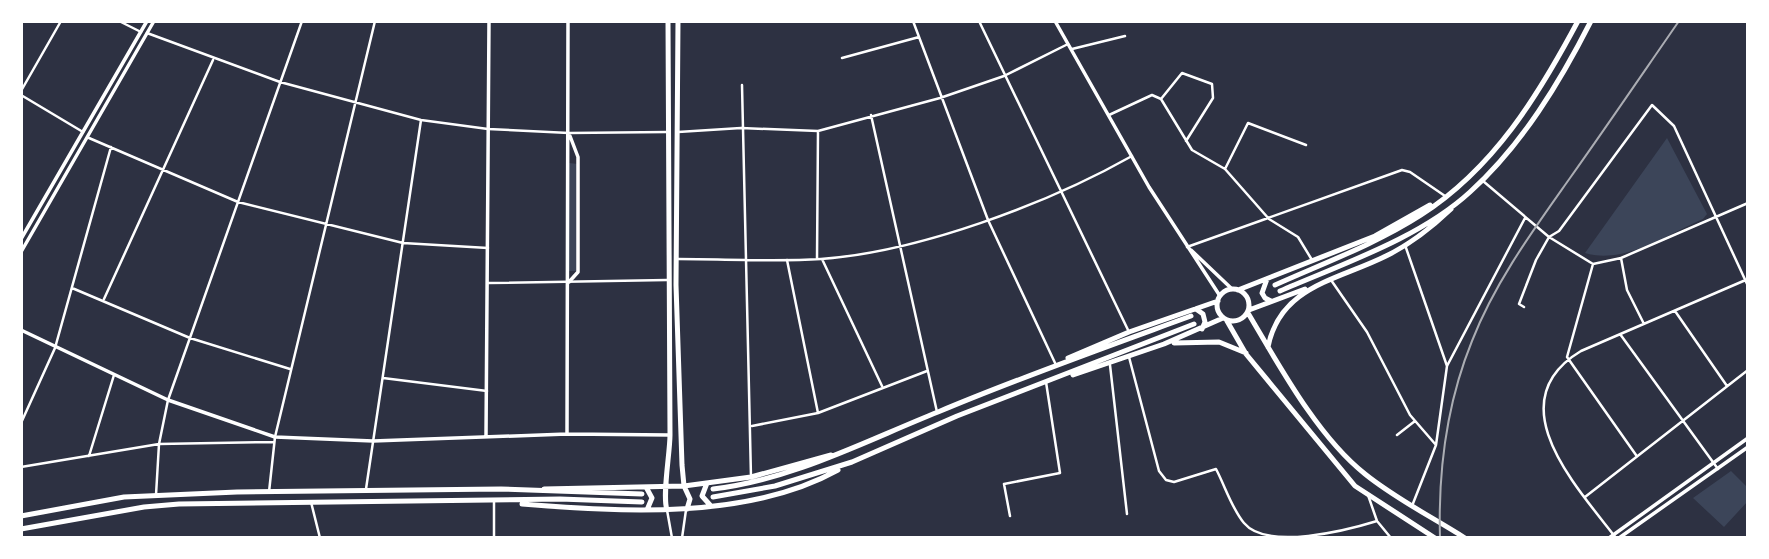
<svg xmlns="http://www.w3.org/2000/svg" width="1769" height="559" font-family="'Source Serif 4',serif">
  <style>
    .green { fill: #3c4559 }
    .lines { fill: none; stroke-linecap: round; stroke-linejoin: round }
    .minor { stroke: #fff; stroke-width: 2.5 }
    .tertiary { stroke: #fff; stroke-width: 3.5 }
    .primary { stroke: #fff; stroke-width: 5 }
    .rail { stroke: #abadb3; stroke-width: 2 }
  </style>
  <rect width="100%" height="100%" fill="#2d3142"/>
  <!-- green -->
  <path class="green" d="M1667,138l40,76 -4,5c-35,15 -79,46 -118,34z
    M569,163l9,1v107h-10z
    M1731,471l17,17v13l-24,26 -31,-29z"/>
  <g class="lines">
    <!-- minor -->
    <path class="minor" d="M119,21l22,11
      M913,21l75,199 68,145
      M979,21l150,311
      M147,33l133,49 141,38 67,9 81,4 98,-1
      M1072,49l53,-13
      M842,58l77,-21
      M742,85l9,392
      M21,91l40,-70
      M21,95l62,37
      M1161,99l31,51 33,19 44,50 29,18 14,23
      M1161,99l21,-26 30,11 1,14 -27,43
      M871,115l66,297
      M1109,115l43,-20 9,4
      M678,132l63,-4 77,3 122,-33 64,-22 64,-32
      M89,138l149,64 165,41 85,5
      M1225,169l23,-46 58,22
      M1483,181l66,56 10,-6 93,-126 22,21 74,160
      M1405,245l42,121 -11,79 -24,61
      M1187,247l215,-77 8,2 35,24
      M678,259c47,0 96,3 143,0 97,-7 226,-55 311,-103
      M817,259l1,-128
      M822,259l60,127
      M787,260l31,153
      M1593,264l-26,93 69,98
      M1331,280l36,52 43,83 26,30
      M488,283l179,-3
      M72,288l118,50 100,31
      M104,299l109,-239
      M1524,307l-5,-3 17,-44 13,-23 44,27 28,-6
      M1675,311l52,75
      M1644,324l-17,-34 -6,-32 127,-55
      M1620,334l98,135
      M1129,357l30,114 7,9 8,2 42,-13c9,17 16,40 28,54 23,28 104,7 133,-2
      M1110,365l17,149
      M1447,366l78,-148
      M383,378l104,13
      M21,423l34,-75 56,-201
      M752,426l66,-13 109,-42
      M1397,435l18,-14
      M89,456l25,-81
      M21,467l138,-23 115,-2
      M366,489l55,-369
      M269,492l6,-55 100,-416
      M156,495l3,-51 9,-44 134,-379
      M1368,495l9,26 14,17
      M1585,497l163,-127
      M311,502l9,36
      M494,502v36
      M667,510l5,28
      M1010,516l-6,-32 56,-11 -14,-91
      M682,538l4,-28
      M1616,538c-39,-51 -120,-136 -35,-187l167,-72"/>
    <!-- tertiary -->
    <path class="tertiary" d="M1055,21l94,166 71,109
      M21,239l126,-218
      M1191,250l41,39
      M21,252l133,-231
      M569,282l9,-10v-115l-8,-21
      M21,330l147,70 107,37 98,4 194,-7 102,1
      M567,434l1,-413
      M486,437l3,-416
      M1609,538l139,-100
      M1619,538l129,-91"/>
    <!-- primary -->
    <path class="primary" d="M678,21l-2,264 6,180 2,21 6,13 -3,10
      M1267,279l-5,14 3,5 6,3
      M1275,285c49,-22 101,-41 146,-70 73,-47 117,-119 157,-194
      M1217 305a16 16 0 1 1 32 0a16 16 0 1 1-32 0Z
      M1238,290l137,-54 55,-31
      M1280,291c62,-27 140,-53 190,-99 52,-47 90,-110 121,-171
      M1196,309l7,5 2,8 -3,7
      M1249,310l56,-21
      M1248,313c31,52 69,123 117,161 31,25 67,43 100,64
      M1227,321l19,33 109,132 80,52
      M1174,343l45,-1 27,11
      M1268,347c12,-61 70,-67 118,-91 25,-12 45,-28 65,-47
      M1068,358l61,-26 89,-31
      M1073,375l91,-31 59,-26
      M707,483l-5,13 8,9
      M646,487l6,11 -5,12
      M544,489l140,-3 67,-9 80,-22
      M713,489c81,-10 150,-47 225,-77 83,-35 168,-65 253,-96
      M713,497l62,-11 77,-24 105,-46 237,-92
      M522,504c100,8 226,16 316,-34
      M667,510c-5,-14 3,-57 3,-75l-2,-414
      M21,516l103,-19 113,-5 264,-3 141,5
      M21,529l123,-22 35,-3 381,-5 82,3"/>
    <!-- rail -->
    <path class="rail" d="M1440,538c-2,-68 6,-133 32,-197 23,-59 62,-112 98,-163 37,-52 73,-105 109,-157"/>
  </g>
  <!-- border -->
  <rect width="1769" height="559" fill="none" stroke="#ffffff" stroke-width="46"/>
</svg>
